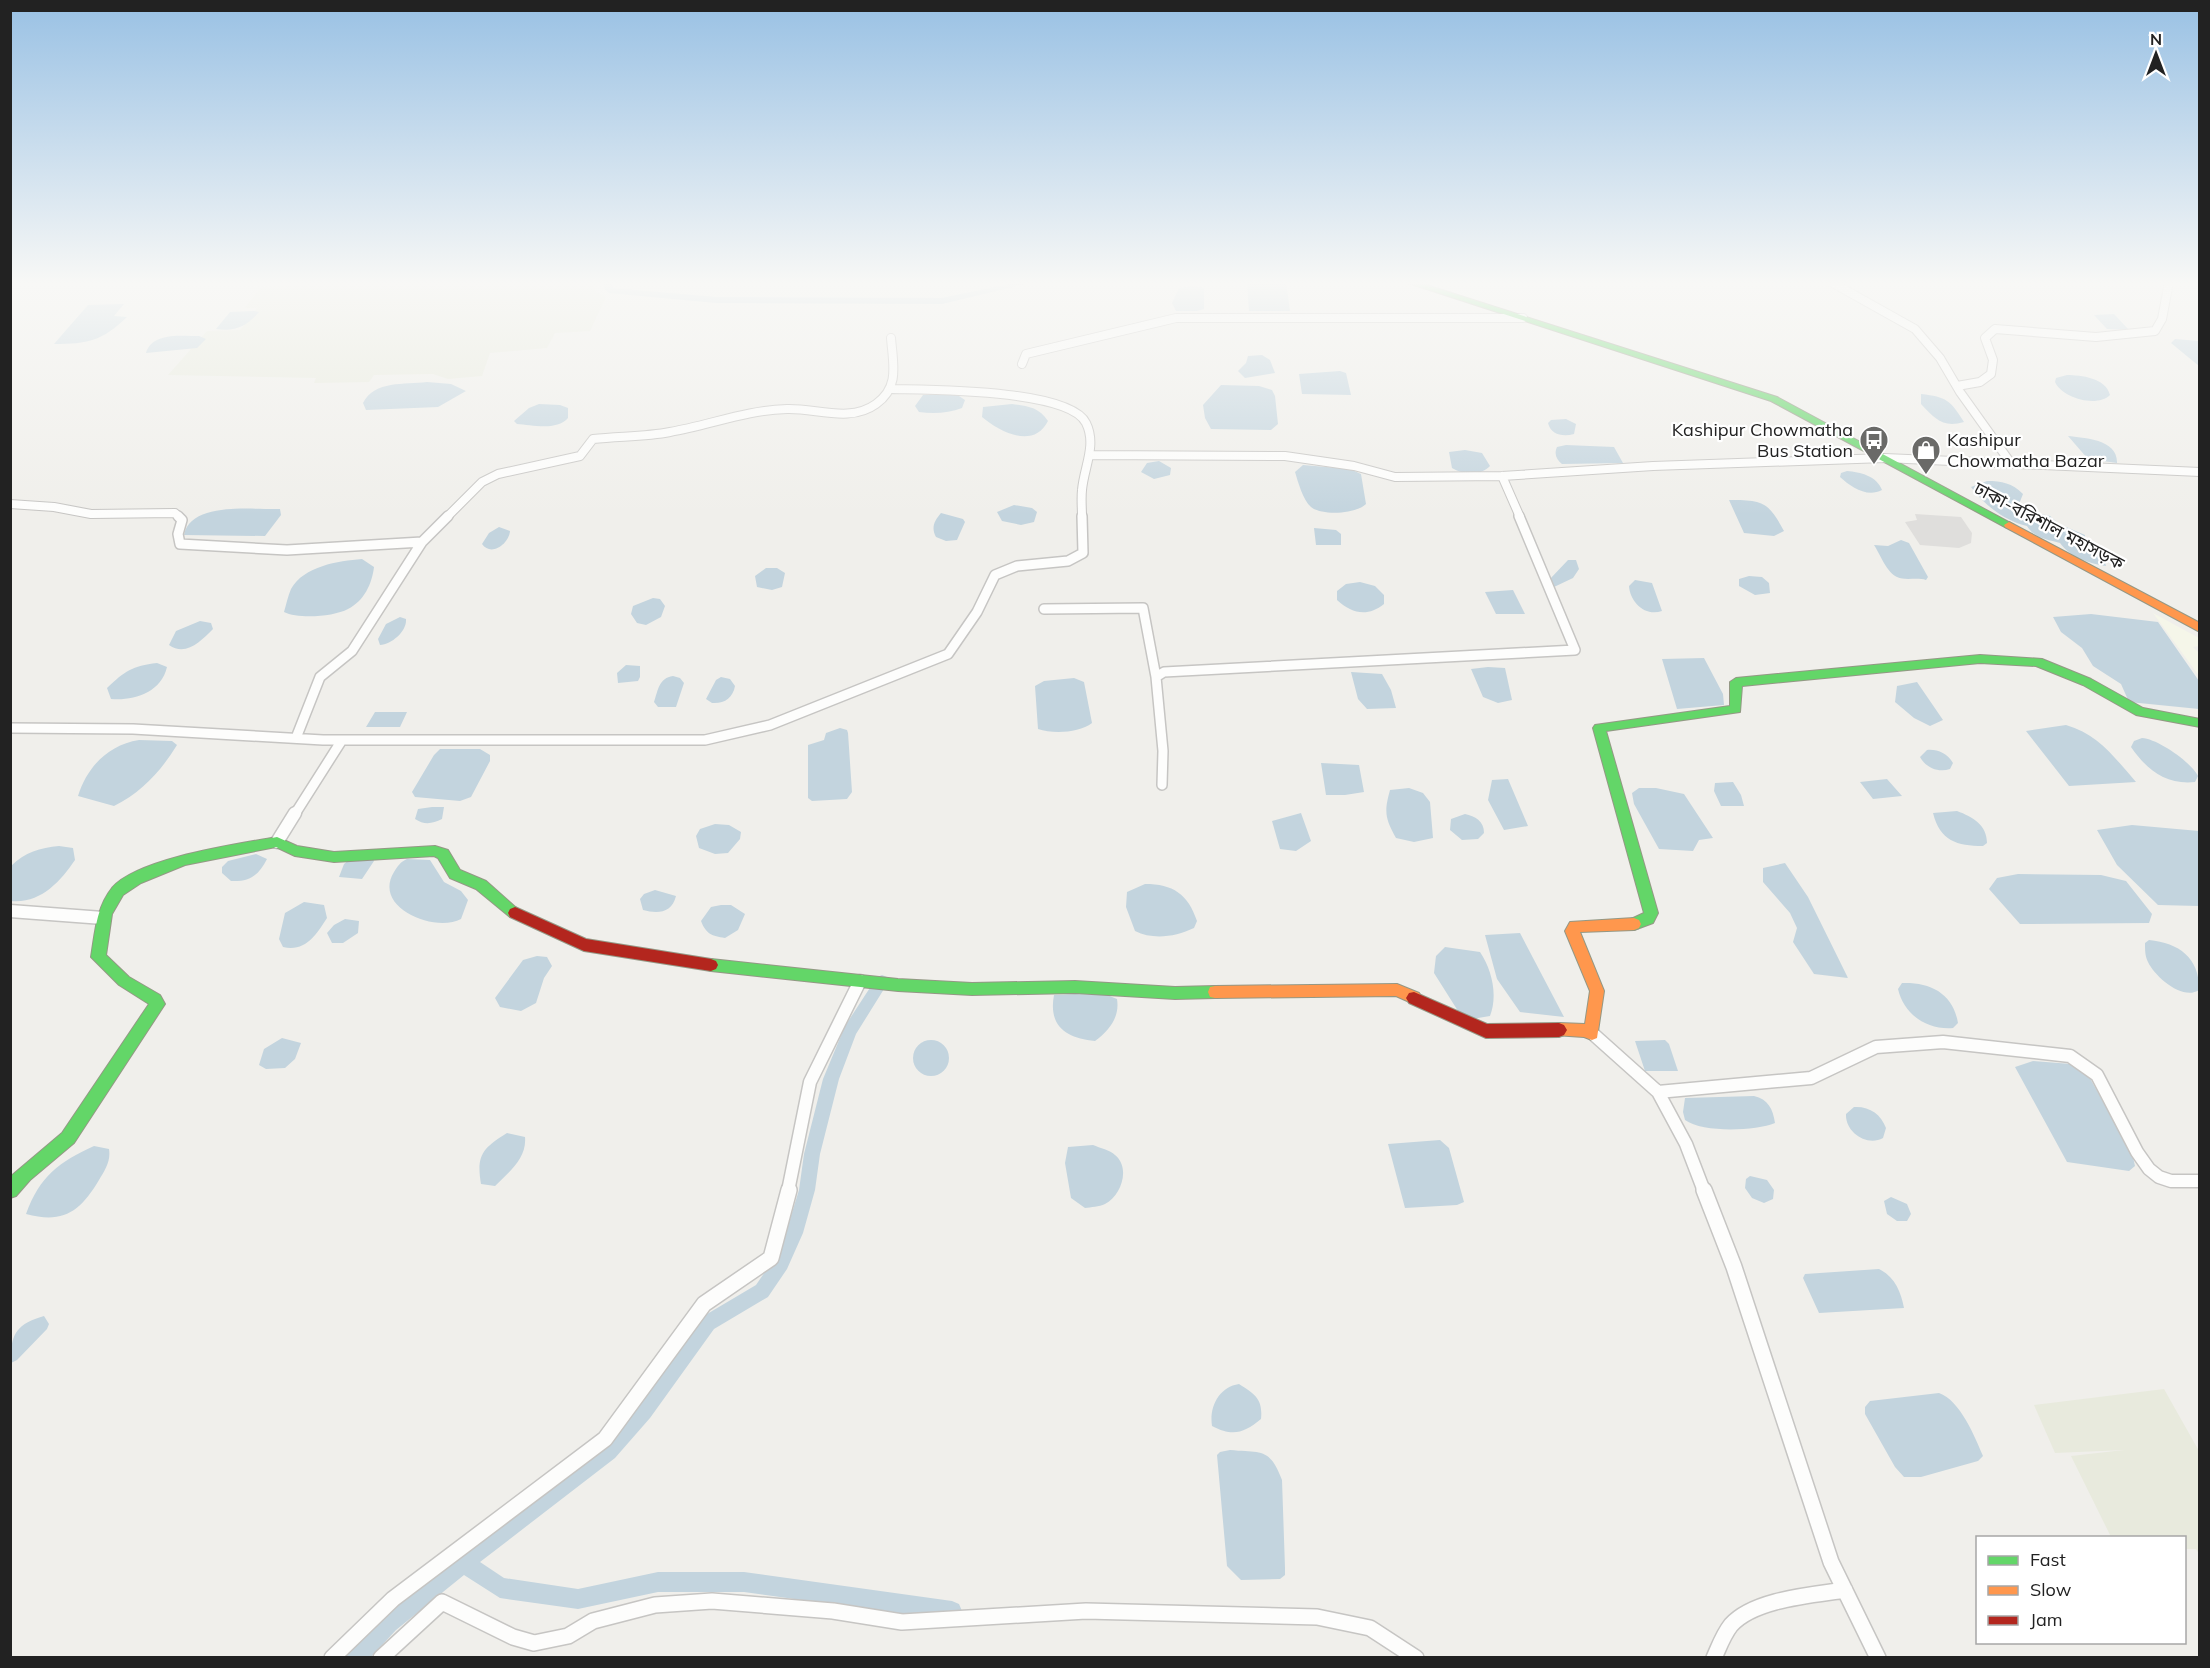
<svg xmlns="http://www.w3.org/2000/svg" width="2210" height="1668" font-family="Mulish,'Noto Sans Bengali',sans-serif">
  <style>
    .residential { fill: #dfdedc }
    .education { fill: #f5f6e9 }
    .farmland { fill: #e8eadd }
    .water { fill: #c3d4de }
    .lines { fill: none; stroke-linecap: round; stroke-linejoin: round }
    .canal { fill: #c3d4de; fill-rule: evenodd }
    .street-far3-casing { stroke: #c6c5c3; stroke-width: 10 }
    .street-far2-casing { stroke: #c6c5c3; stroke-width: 12 }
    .street-far1-casing { stroke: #c6c5c3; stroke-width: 15 }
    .street-casing { stroke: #c6c5c3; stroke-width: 18 }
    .fast-casing { stroke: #949885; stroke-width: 2 }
    .slow-casing { stroke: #949885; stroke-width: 2 }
    .jam-casing { stroke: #949885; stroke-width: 2 }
    .street-far3 { stroke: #fdfdfc; stroke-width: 8 }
    .street-far2 { stroke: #fdfdfc; stroke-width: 9 }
    .street-far1 { stroke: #fdfdfc; stroke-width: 12 }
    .street { stroke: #fdfdfc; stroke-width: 15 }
    .fast { fill: #63d668; fill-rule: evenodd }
    .slow { fill: #ff974d; fill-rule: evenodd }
    .jam { fill: #b3261e; fill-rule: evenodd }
    .labels { text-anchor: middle; stroke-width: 4.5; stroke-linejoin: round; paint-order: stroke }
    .far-poi-label { font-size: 18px; fill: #222; stroke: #fff; text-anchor: end }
    .far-street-label { font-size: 18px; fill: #222; stroke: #fff }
  </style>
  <rect width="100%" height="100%" fill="#f0efeb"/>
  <!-- residential -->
  <path class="residential" d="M1915,514l46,3 11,16 -1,10 -12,5 -39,-3 -15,-23 12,-2z"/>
  <!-- education -->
  <path class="education" d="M2153,613l46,25v8l-6,1 6,6v23z"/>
  <!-- farmland -->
  <path class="farmland" d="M310,282h286l-1,9 11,6 -16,34 -35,2 -8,15 -57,5 -8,23 -34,3 -15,-5 -59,1 -5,7 -55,1 2,-5 -148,-3 39,-44 33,-1 17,-22h-12l16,-21 46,-2z
    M2164,1389l35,62v103l-3,-5h-11l-1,-11 -73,-1 -40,-81 53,-6 -69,3 -21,-48z"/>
  <!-- water -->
  <path class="water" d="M1247,282h39l4,29h-41z
    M1194,286l10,2v21l-7,2h-21l-4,-8 7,-15z
    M124,304l-10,12 13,1c-25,24 -39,27 -73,27l34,-39z
    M254,311l5,1c-12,14 -23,20 -43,17l14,-17z
    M2114,314l15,16 -22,-1 -13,-14z
    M199,336l7,3 -9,9 -51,5c6,-21 35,-17 53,-17z
    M2175,339l24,2v25l-28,-23z
    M1262,355l8,5 5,13 -30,5 -7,-7 8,-8 2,-7z
    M1340,371l6,2 5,22 -49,-1 -3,-20z
    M2067,375c14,0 39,3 43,20 -13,13 -48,3 -55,-13l1,-4z
    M427,382l24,2 15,7 -28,16 -72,3 -3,-7c12,-23 41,-18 64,-21z
    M1221,385l38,1 13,4 3,6 3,28 -7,6 -60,-1 -6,-11 -2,-13z
    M956,394l9,6 -3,8c-13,5 -28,6 -43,4l-4,-6 8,-11z
    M1921,394c26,3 29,6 43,28 -21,6 -29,-3 -43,-18z
    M539,404l21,1 8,3v10c-11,13 -36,7 -51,6l-3,-3 15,-13z
    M1012,404c15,2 27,3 36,17 -14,28 -47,12 -66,-4l1,-10z
    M1566,419l10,5 -2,10c-11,3 -23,1 -26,-11l3,-3z
    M2068,436c16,2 50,3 49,27l-29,-4z
    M1566,445l48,2 9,16 -61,1c-6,-5 -8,-10 -5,-17z
    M1465,450l17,3 8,13c-9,10 -27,9 -38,2l-3,-16z
    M1159,461l12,7 -1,7 -16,4 -13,-7 6,-9z
    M1303,465l47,4 11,5 5,30c-10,10 -44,12 -55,3 -8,-7 -13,-25 -16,-35z
    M1847,471c13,1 30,5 35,19 -15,8 -31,-3 -42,-13l1,-4z
    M1987,481c15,0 25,2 36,13l-4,10 9,7 22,5 9,8 26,11v3l17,13 4,15c-16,-2 -36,-9 -46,-23 -12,-3 -26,-5 -33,-17 -22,-5 -43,-21 -56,-39z
    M1729,500c33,0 39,1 55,31l-10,5 -30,-3z
    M1014,505l18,3 5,4 -3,10 -13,3 -19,-4 -5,-9z
    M280,509l1,6 -16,21 -81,-1c7,-34 70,-25 96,-26z
    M941,513l22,6 2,3 -8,18 -11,1 -10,-4c-5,-9 -2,-16 5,-24z
    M499,527l11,4c-1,13 -19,26 -28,13l7,-11z
    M1314,528l22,2 5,4v11h-25z
    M1901,540l8,3 19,34 -2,3c-9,-3 -21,1 -29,-3 -10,-4 -17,-23 -23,-32l14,1z
    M362,559l12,8c-2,17 -10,34 -26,42 -15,8 -50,10 -64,3 2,-7 4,-16 7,-23 13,-23 47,-28 71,-30z
    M1568,560h8l3,9 -6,9 -19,9 -5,-4 1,-4z
    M766,568h11l8,5 -3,14 -10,3 -15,-3 -2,-11z
    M1749,576l13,1 7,6 1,10 -15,2 -16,-9v-7z
    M1635,580l17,3 10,28c-17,6 -32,-9 -33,-25z
    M1360,582l15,4 9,9v9c-16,13 -32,10 -47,-4v-9l9,-7z
    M1513,590l12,24h-29l-11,-22z
    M653,598l7,1 5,7 -4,11 -15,8 -9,-2 -6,-9 2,-8z
    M2091,614l67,8 41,59v28l-70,-7 -8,-18 -28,-18 -11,-18 -21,-16 -8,-15z
    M400,617l6,2c1,12 -14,25 -26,26l-2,-6 8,-15z
    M200,621l11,2 2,6c-12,12 -27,28 -44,16l7,-14z
    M1704,658l19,36 1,11 -47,4 -15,-50z
    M157,663l10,4c-6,26 -34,34 -56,32l-4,-11c18,-17 25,-22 50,-25z
    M626,665l14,1v11l-2,4 -20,2 -1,-10z
    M1488,667l17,1 7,32 -14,3 -15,-6 -12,-28z
    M1351,672l31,2 9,16 5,18 -29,1 -9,-10z
    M673,676l7,2 4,5 -8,24h-18l-4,-5c4,-12 5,-24 19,-26z
    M721,677l9,2 5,7c-2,12 -11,18 -23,17l-6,-4 10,-19z
    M1074,678l10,4 8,41c-13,10 -39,11 -54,6l-3,-43 9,-5z
    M1917,682l26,38 -13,6 -16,-8 -19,-16 2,-16z
    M375,712h32l-7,15h-34z
    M2066,725c32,9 49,33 70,57l-67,4 -43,-55z
    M840,728l7,2 1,3 4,59 -5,7 -35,2 -4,-3v-53l16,-5 2,-7z
    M2142,738c16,1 49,24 56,38l-3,6c-29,3 -48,-12 -64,-35l3,-6z
    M139,740l33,1 5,4c-16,26 -35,47 -63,61l-36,-10c9,-29 30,-51 61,-56z
    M440,749h40l10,6v6l-19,36 -11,4 -45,-4 -3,-5 22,-37z
    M1927,750c10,-1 20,3 26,13l-3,6c-11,4 -24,-1 -30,-12z
    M1321,763l38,2 5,27 -19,3h-19z
    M1508,779l20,47 -24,4 -16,-30 4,-20z
    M1887,779l15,17 -29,3 -13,-17z
    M1733,782l8,13 3,11h-23l-7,-15 1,-8z
    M1409,788l14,5 7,9 3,36 -19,4 -18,-4c-11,-20 -12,-26 -6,-48z
    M1639,788h17l28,6 29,44 -14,2 -6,11 -34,-2 -25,-45 -2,-11z
    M432,807h12l-2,12c-10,5 -18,6 -27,0l3,-10z
    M1957,811c16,6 30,14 30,32l-4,3c-26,0 -43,-5 -50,-33z
    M1301,813l10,28 -15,10 -16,-2 -8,-28z
    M1465,814c10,2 19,7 19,19l-6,6 -16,1 -12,-10 1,-11z
    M715,824l14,1 12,7 -1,7 -12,14 -13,1 -16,-6 -3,-12 4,-7z
    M2132,825l67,6v75l-41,-1 -41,-40 -20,-35z
    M59,846l14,2 2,12c-15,22 -35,44 -64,41v-35c14,-14 29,-18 48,-20z
    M256,854l11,5c-8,16 -17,23 -36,22l-9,-8v-6l6,-6z
    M350,859h23l1,2 -12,18 -23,-2 5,-13z
    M407,859l23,1 14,22 17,9 7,9 -7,19c-26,14 -89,-11 -67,-47 4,-6 6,-10 13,-13z
    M1785,863l23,34 40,81 -34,-4 -21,-32 4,-14 -7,-15 -27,-31v-14z
    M2018,874l83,1 25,6 26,33 -3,9 -129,1 -31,-35 8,-11z
    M1145,884c28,0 43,10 52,37l-3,7c-19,9 -41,12 -59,3l-9,-24 1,-15z
    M655,890l21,6c-4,17 -18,18 -33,14l-3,-11 4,-5z
    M304,902l20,3 3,13c-11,17 -21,34 -44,29l-4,-8 6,-26z
    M721,905h10l14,9 -7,16 -13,8c-13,-2 -19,-4 -24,-17l10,-14z
    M345,919l14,2 -1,12 -15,10h-11l-5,-10 7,-8z
    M1520,933l44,84 -44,-5 -23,-33 -12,-44z
    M2149,940c31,3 51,19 50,50 -16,11 -44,-13 -51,-28 -3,-6 -3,-12 -3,-19z
    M1445,947l35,5c12,18 18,43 10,64l-18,3 -14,-8 -24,-38 2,-17z
    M537,956l10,1 5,9 -8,12 -8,25 -15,8 -21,-4 -5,-9 28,-38z
    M1902,983c28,-1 51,10 56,40l-5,5c-26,2 -49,-13 -55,-39z
    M1075,994l32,1 10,4c3,18 -8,32 -22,42 -28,-3 -47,-14 -41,-46z
    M282,1038l19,5 -6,16 -10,9 -19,1 -7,-4 5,-16z
    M1665,1040l4,4 9,27h-33l-10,-30z
    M913 1058a18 18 0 1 1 36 0a18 18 0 1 1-36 0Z
    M2033,1061l38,3 16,9 45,80 3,13 -6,5 -62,-9 -52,-95z
    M1754,1096c14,3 19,13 21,27 -20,8 -72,10 -90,-3l-2,-8 2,-14z
    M1854,1107c15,-1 27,7 32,21l-3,10c-16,9 -38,-6 -37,-24z
    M507,1133l18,4c2,21 -16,35 -30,49l-14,-2c-5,-29 2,-36 26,-51z
    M1440,1140l9,8 15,54 -7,3 -52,3 -17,-64z
    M1093,1145c7,3 17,5 22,10 16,13 6,41 -10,49 -6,3 -14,3 -20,4l-14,-10 -6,-35 3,-16z
    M94,1146l15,3c2,12 -4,21 -10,31 -19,32 -36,44 -73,34 14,-38 33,-52 68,-68z
    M1750,1176l17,4 7,10 -1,9 -9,4 -12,-5 -7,-10 1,-9z
    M1891,1197l16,7 4,10 -4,7h-10l-10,-7 -3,-13z
    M1879,1269c16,8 22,23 25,39l-85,5 -16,-35 2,-4z
    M44,1316l5,8 -2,5 -30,31 -6,3c-1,-28 5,-39 33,-47z
    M1239,1384c16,10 24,15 22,35 -17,14 -28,18 -49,7 -3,-19 7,-39 27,-42z
    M1939,1393c21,7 36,44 44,63l-5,5 -57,16h-17l-9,-10 -30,-53v-7l5,-6z
    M1230,1450c32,3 39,-3 52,30l3,88v7l-5,4 -39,1 -14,-14 -10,-111 3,-3z"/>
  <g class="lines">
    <!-- canal -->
    <path class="canal" d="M603,282h8l2,6 103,9 226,1 76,-16h15l-91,22 -226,-1 -107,-10 -4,-3z
      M882,975l5,2 2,4 -33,53 -17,45 -19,75 -5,36 -12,43 -16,36 -19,28 -54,32 -64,89 -35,40 -135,104 24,16 74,11 80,-17h86l208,29 7,3 3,7 -3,7 -7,3 -208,-29h-86l-80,17 -78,-11 -36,-23 -68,55 -26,28h-25l2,-8 35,-34 74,-61 145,-111 35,-40 66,-87 54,-32 19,-28 11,-25 13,-42 5,-36 19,-75 22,-53 32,-49z"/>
    <!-- street-far3 casing -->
    <g class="street-far3-casing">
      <path id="street-far3" d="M1831,282l84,47 25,29 20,34 50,70
        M1022,364l4,-10 150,-36h347
        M1957,386l23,-4 11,-8 2,-14 -8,-22 10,-9 101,8 59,-6 7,-12 7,-37
        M892,389c37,1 177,0 194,34 11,22 -2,44 -4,67 -1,9 0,18 0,27
        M1091,455l194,1 69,10 41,11 107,-1 151,-10 232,-8 315,14
        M1502,476l18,41
        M10,504l44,3 37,7 84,-1 4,4
        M447,517l35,-35 16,-8 82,-18 13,-17c26,-3 52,-2 77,-7 40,-7 77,-22 117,-23 29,-1 63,14 89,-5 24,-17 17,-40 15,-66"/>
    </g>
    <!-- street-far2 casing -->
    <g class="street-far2-casing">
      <path id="street-far2" d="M178,516l4,4 -4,14 2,10 107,6 135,-8 26,-26
        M1044,609l99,-1 13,69
        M10,728l123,1 190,11h382l65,-15 178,-71 29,-42 18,-37 22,-9 51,-5 15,-8 -1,-37
        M296,738l24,-61 32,-26 70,-109
        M1162,785l1,-34 -7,-74 8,-5 411,-22 -56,-134
        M295,814l47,-74"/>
    </g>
    <!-- street-far1 casing -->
    <g class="street-far1-casing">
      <path id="street-far1" d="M277,842l18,-29
        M10,911l93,7
        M1592,1033l66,59 28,52 18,47
        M1658,1092l153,-14 65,-31 67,-5 127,14 27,19 40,77 12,17 10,8 12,4h29
        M788,1191l22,-109 50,-101"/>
    </g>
    <!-- street casing -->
    <g class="street-casing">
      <path id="street" d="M1704,1190l30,77 97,295 47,96
        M332,1658l61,-59 212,-160 99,-135 67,-46 18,-68
        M381,1658l61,-56 71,35 21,6 34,-7 25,-15 62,-16 57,-4 121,10 69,11 184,-11 231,6 53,11 46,30
        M1714,1658c5,-11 9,-23 17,-33 23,-26 82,-30 114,-35"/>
    </g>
    <!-- fast casing -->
    <g class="fast-casing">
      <path id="fast" d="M1405,282h12l360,115 237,128 -5,3 -4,-1 -234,-126z
        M1980,655l62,4 49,20 52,29 57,11v8l-64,-12 -53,-30 -47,-19 -56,-3 -238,23 -2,26 -134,19 52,182 -5,10 -19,7 -5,-2 -2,-4 2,-4 15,-7 -51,-185 2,-3 135,-19v-24l6,-4z
        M277,837l20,9 37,6 101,-6 13,4 12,20 26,11 36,32 -2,4h-10l-34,-28 -26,-11 -12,-20 -4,-2 -100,6 -39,-6 -19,-9 -91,18 -44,18 -18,12 -11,19 -6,41 23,22 31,18 5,9 -91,139 -44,37 -14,16 -6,2v-21l52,-44 87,-129 -30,-19 -28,-28c4,-24 5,-49 21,-69 26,-30 126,-44 165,-51z
        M711,959l187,20 74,4 103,-2 100,6 40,-1 5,1 2,5 -2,5 -5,1 -40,1 -100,-6 -103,2 -74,-4 -187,-20 -5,-2 -2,-4 2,-4z"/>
    </g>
    <!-- slow casing -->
    <g class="slow-casing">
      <path id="slow" d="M2009,522l191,101v9l-195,-105 -1,-2z
        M1634,918l5,2 2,4 -2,4 -5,2 -54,2 24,59 -7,47 -5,2 -8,-3 -30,-2 -3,-5 3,-5 5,-2 26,1 5,-33 -25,-60 5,-9z
        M1397,984l22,9 3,5 -3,5 -5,1 -18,-8 -181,2 -5,-1 -2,-5 2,-5 5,-1z"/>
    </g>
    <!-- jam casing -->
    <g class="jam-casing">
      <path id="jam" d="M515,907l71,32 125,20 5,2 2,4 -2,4 -5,2 -127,-20 -74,-34 -2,-4 2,-4z
        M1414,992l73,32 72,-1 5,2 3,5 -3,5 -5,2 -73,1 -77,-35 -3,-5 3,-5z"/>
    </g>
    <!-- street-far3 -->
    <use href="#street-far3" class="street-far3"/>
    <!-- street-far2 -->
    <use href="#street-far2" class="street-far2"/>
    <!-- street-far1 -->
    <use href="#street-far1" class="street-far1"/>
    <!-- street -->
    <use href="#street" class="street"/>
    <!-- fast -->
    <use href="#fast" class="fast"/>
    <!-- slow -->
    <use href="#slow" class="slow"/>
    <!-- jam -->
    <use href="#jam" class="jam"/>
  </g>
  <!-- sky -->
  <linearGradient id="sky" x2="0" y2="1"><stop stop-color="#99c1e4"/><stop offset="0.55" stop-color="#f8f8f6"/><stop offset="1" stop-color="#f8f8f6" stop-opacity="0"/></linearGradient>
  <rect width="2210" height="515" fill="url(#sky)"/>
  <!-- icons -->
  <defs>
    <g id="bus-pin" transform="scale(1.5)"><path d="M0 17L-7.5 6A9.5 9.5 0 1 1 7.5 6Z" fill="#6a6a68" stroke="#fff"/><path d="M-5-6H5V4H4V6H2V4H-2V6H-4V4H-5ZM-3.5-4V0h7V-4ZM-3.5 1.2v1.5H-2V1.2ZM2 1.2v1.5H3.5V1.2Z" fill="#fff"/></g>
    <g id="shop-pin" transform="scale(1.5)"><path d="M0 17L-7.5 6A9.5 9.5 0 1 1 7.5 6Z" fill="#6a6a68" stroke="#fff"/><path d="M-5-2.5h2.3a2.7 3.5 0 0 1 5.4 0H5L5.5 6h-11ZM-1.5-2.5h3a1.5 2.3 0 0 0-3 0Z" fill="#fff"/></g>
  </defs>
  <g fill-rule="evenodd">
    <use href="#bus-pin" x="1874" y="440"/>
    <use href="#shop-pin" x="1926" y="450"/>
  </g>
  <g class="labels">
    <!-- far-poi labels -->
    <g class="far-poi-label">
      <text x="1853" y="436">Kashipur Chowmatha<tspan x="1853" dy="21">Bus Station</tspan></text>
      <text x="1947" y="446" text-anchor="start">Kashipur<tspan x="1947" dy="21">Chowmatha Bazar</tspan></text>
    </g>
    <!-- far-street labels -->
    <g class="far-street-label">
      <text transform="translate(2049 526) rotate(28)" y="6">ঢাকা-বরিশাল মহাসড়ক</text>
    </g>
  </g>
  <!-- border -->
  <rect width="2210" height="1668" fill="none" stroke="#222222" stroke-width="24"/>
  <!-- legend -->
  <rect x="1976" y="1536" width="210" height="108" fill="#ffffff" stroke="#a7a7a7" stroke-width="1.5"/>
  <rect x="1988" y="1556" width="30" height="9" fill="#63d668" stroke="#a7a7a7" stroke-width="1.5"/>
  <text x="2030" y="1566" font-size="18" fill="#222222">Fast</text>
  <rect x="1988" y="1586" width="30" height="9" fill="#ff974d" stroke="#a7a7a7" stroke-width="1.5"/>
  <text x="2030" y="1596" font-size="18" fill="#222222">Slow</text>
  <rect x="1988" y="1616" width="30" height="9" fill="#b3261e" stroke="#a7a7a7" stroke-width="1.5"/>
  <text x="2030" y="1626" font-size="18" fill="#222222">Jam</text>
  <!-- north arrow -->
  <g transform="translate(2156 54)" stroke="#ffffff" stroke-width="4.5" paint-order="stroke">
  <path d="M0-4.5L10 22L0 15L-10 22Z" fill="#222222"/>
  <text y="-9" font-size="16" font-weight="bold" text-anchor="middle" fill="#222222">N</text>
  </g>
</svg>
